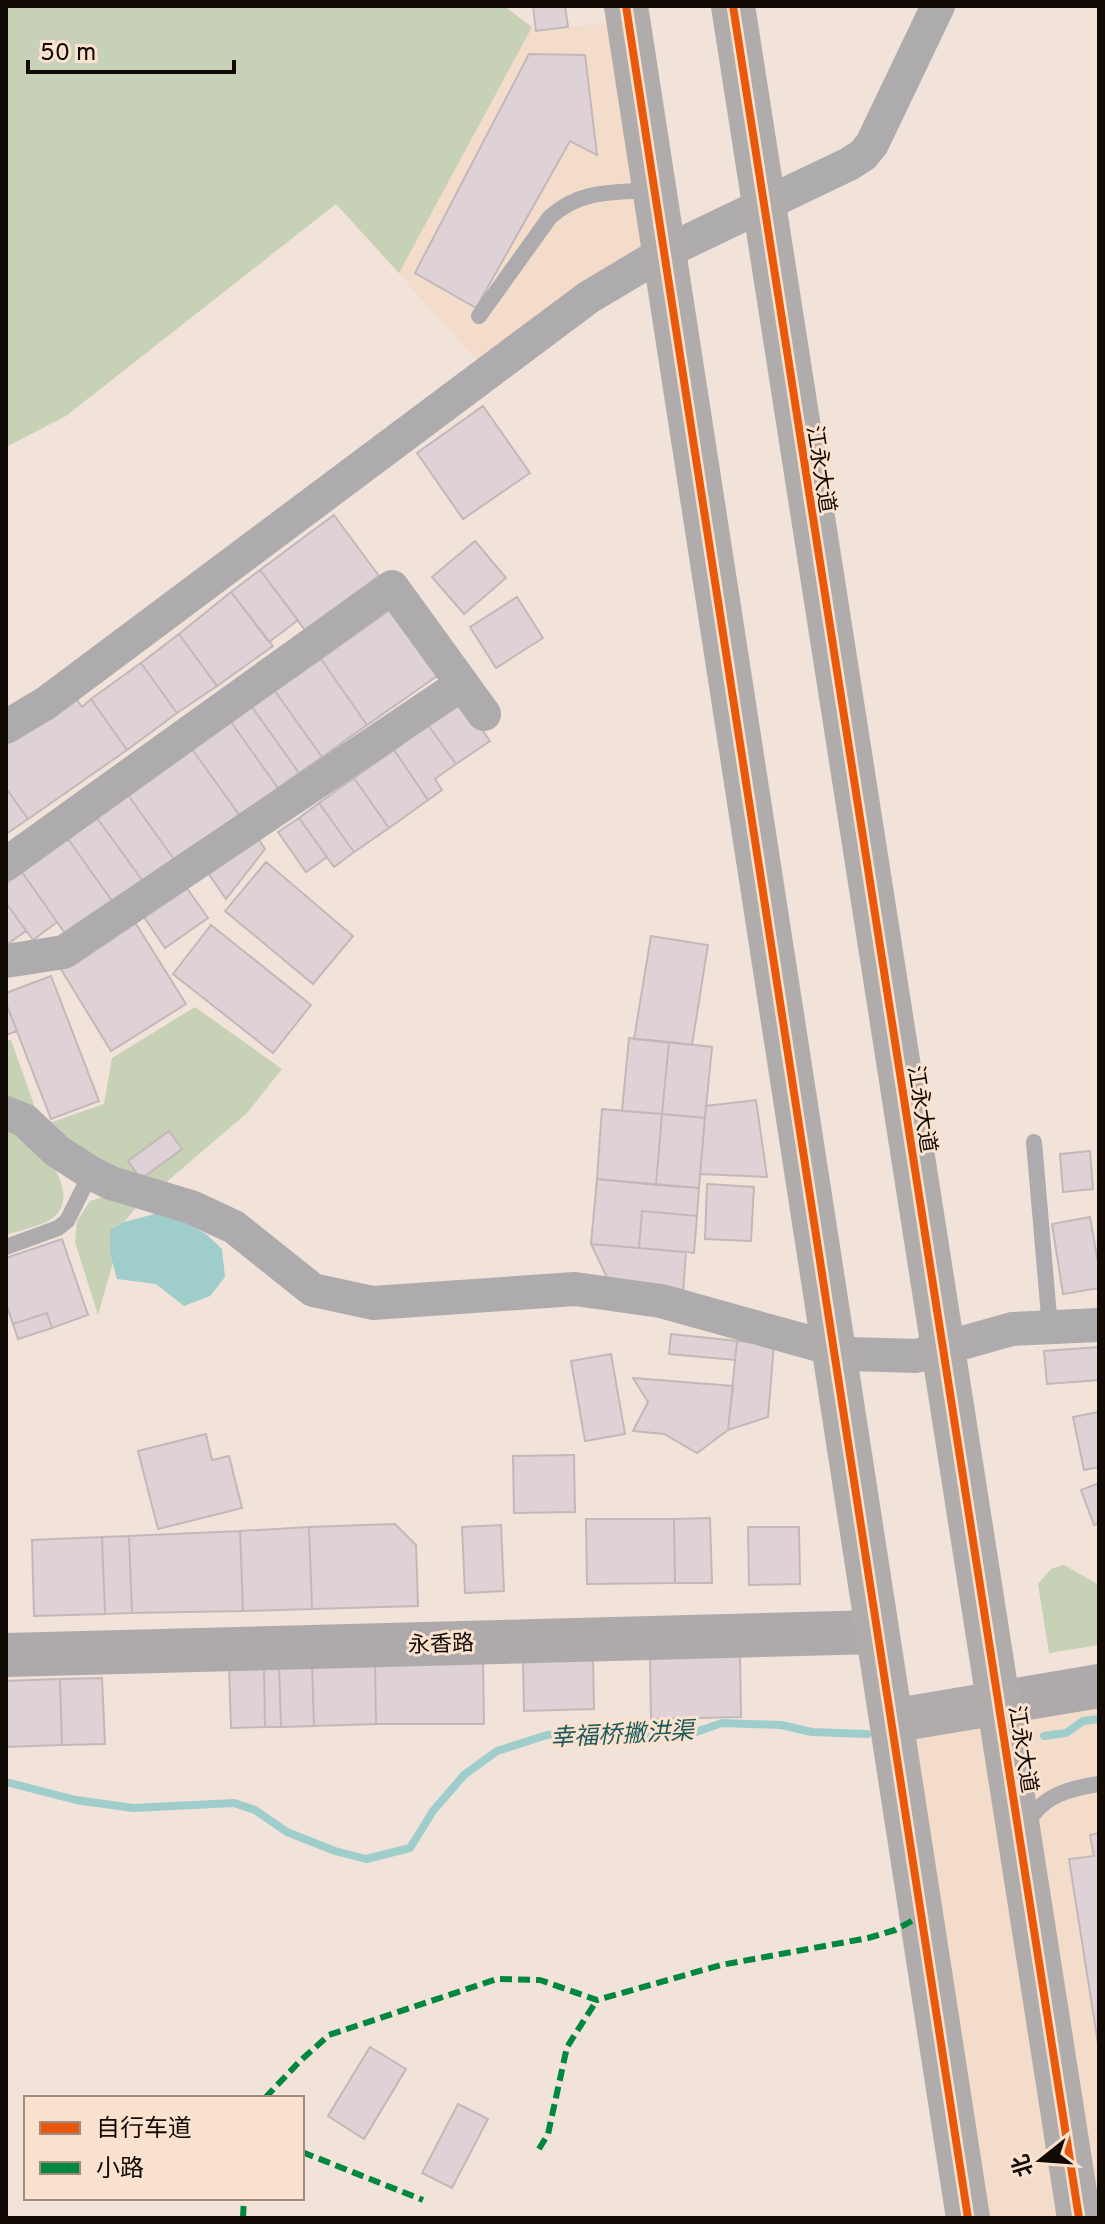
<svg xmlns="http://www.w3.org/2000/svg" width="1105" height="2224" font-family="Overpass,'Noto Sans SC',sans-serif">
  <style>
    .built { fill: #f4dccb }
    .green { fill: #c7d1b6 }
    .water { fill: #9ecdcb }
    .lines { fill: none; stroke-linecap: round; stroke-linejoin: round }
    .stream { stroke: #9ecdcb; stroke-width: 8 }
    .building { fill: #dfd2d6; stroke: #c2b8b9; stroke-width: 2 }
    .service { stroke: #adabad; stroke-width: 16 }
    .minor { stroke: #adabad; stroke-width: 34 }
    .secondary { stroke: #aea9ab; stroke-width: 44 }
    .primary { stroke: #b1acac; stroke-width: 44 }
    .quiet { stroke: #00873e; stroke-width: 6; stroke-dasharray: 12 6; stroke-linecap: butt }
    .cycleway-casing { stroke: #fbe2cf; stroke-width: 13 }
    .cycleway { stroke: #e8590c; stroke-width: 8 }
    .labels { text-anchor: middle; stroke-width: 6; stroke-linejoin: round; paint-order: stroke }
    .street-label { font-size: 22px; fill: #120a05; stroke: #fbe2cf }
    .water-label { font-size: 24px; font-style: italic; fill: #1c595b; stroke: #fbe2cf }
  </style>
  <rect width="100%" height="100%" fill="#f1e3d9"/>
  <!-- built -->
  <path class="built" d="M504,6l33,25 91,-11 33,215 -178,132 -147,-163z
    M1099,1686v532h-132l-76,-497z"/>
  <!-- green -->
  <path class="green" d="M6,6h498l28,21 -133,246 -63,-69 -270,212 -60,31z
    M195,1007l87,62 -35,44 -91,78 -150,-85v-66h5l28,79 10,4 55,-19 8,-46z
    M6,1130c9,5 20,9 28,16 19,15 43,50 20,71 -8,8 -37,14 -48,18z
    M106,1196l30,12 -12,14 -14,8v23l3,9 -15,53 -23,-73 2,-21 13,-20z
    M1064,1565l35,20v60l-50,8 -11,-69 13,-15z"/>
  <!-- water -->
  <path class="water" d="M166,1211l40,23 16,15 3,28 -15,19 -26,10 -28,-22 -39,-5 -7,-26v-23l14,-8z"/>
  <g class="lines">
    <!-- stream -->
    <path class="stream" d="M1044,1736l22,-3 17,-12 16,-2
      M6,1782l70,18 57,8 101,-5 21,7 32,22 48,19 31,8 44,-11 23,-37 31,-36 33,-24 50,-16 33,-3 44,6 66,-4 32,-11 59,2 31,7 55,2"/>
  </g>
  <!-- building -->
  <path class="building" d="M533,6h32l3,21 -32,4z
    M529,54l56,1 12,100 -27,-14 -94,167 -61,-35z
    M483,406l47,67 -67,46 -46,-66z
    M334,515l45,61 -74,54 -45,-60z
    M475,541l31,37 -42,36 -32,-37z
    M260,570l38,50 -29,22 -38,-50z
    M231,592l42,54 -56,40 -38,-52z
    M517,597l26,41 -47,30 -26,-41z
    M391,609l46,67 -70,49 -46,-66z
    M179,634l38,52 -40,27 -36,-50z
    M321,659l46,66 -45,32 -47,-66z
    M141,663l36,50 -50,37 -36,-51z
    M68,687l14,20 9,-8 36,51 -99,69 -22,-31v-57z
    M275,691l47,66 -23,16 -47,-66z
    M462,701l28,40 -34,23 -28,-39z
    M252,707l47,66 -21,15 -47,-66z
    M231,722l47,66 -38,28 -48,-67z
    M428,725l28,39 -21,15 7,11 -14,10 -34,-50z
    M192,749l48,67 -64,46 -48,-67z
    M394,750l34,50 -39,28 -35,-50z
    M354,778l35,50 -35,24 -35,-49z
    M6,788l22,31 -22,15z
    M128,795l48,67 -31,22 -48,-66z
    M319,803l35,49 -20,15 -35,-49z
    M97,818l48,66 -30,21 -47,-66z
    M299,818l28,39 -21,15 -28,-40z
    M254,832l11,17 -39,50 -22,-32z
    M68,839l47,66 -46,34 -47,-67z
    M266,862l87,74 -40,48 -88,-73z
    M22,872l35,50 -24,18 -27,-37v-19z
    M184,884l24,34 -43,30 -23,-34z
    M6,903l20,28 -20,14z
    M133,919l53,85 -75,47 -52,-85z
    M211,925l100,80 -38,48 -100,-79z
    M651,936l57,9 -16,100 -58,-6z
    M51,976l48,125 -48,18 -45,-116v-10z
    M6,1003l11,28 -11,4z
    M629,1038l40,4 -7,72 -40,-3z
    M669,1042l43,5 -7,71 -43,-4z
    M756,1100l11,77 -67,-3 6,-68z
    M602,1109l60,5 -6,71 -59,-6z
    M662,1114l43,4 -6,70 -43,-3z
    M169,1131l13,18 -41,30 -13,-18z
    M1090,1151l3,38 -30,3 -3,-38z
    M597,1179l102,9 -2,28 -55,-5 -3,37 -48,-4z
    M707,1184l47,3 -3,54 -46,-2z
    M642,1211l55,5 -3,37 -55,-5z
    M1090,1217l9,51v20l-36,6 -11,-70z
    M62,1239l26,76 -36,13 -5,-15 -34,11 -7,-21v-45z
    M591,1244l95,8 -3,41 -72,-7z
    M47,1313l5,15 -34,11 -5,-15z
    M671,1334l66,7 -2,19 -66,-6z
    M737,1341l37,3 -6,73 -40,13z
    M1099,1347v33l-52,4 -3,-33z
    M611,1354l14,80 -40,7 -14,-80z
    M633,1378l100,8 -5,44 -31,23 -33,-19 -31,-3 15,-29z
    M1099,1412v55l-15,3 -11,-53z
    M206,1434l6,26 17,-4 13,52 -84,21 -20,-78z
    M574,1455l1,57 -61,1 -1,-57z
    M1099,1483v40l-5,2 -13,-35z
    M710,1518l2,65h-37l-1,-64z
    M586,1519h88l1,64 -88,1z
    M395,1524l21,21 2,61 -106,3 -3,-82z
    M501,1525l3,66 -39,2 -3,-66z
    M309,1527l3,82 -69,2 -3,-80z
    M748,1527h51l1,57 -51,1z
    M240,1531l3,80 -111,2 -3,-77z
    M129,1536l3,77 -27,1 -3,-77z
    M102,1537l3,77 -71,2 -2,-76z
    M740,1654l1,63 -90,2 -1,-63z
    M593,1658l1,51 -70,2 -1,-52z
    M483,1660l1,64h-108l-1,-62z
    M375,1662l1,62 -62,2 -2,-63z
    M312,1663l2,63 -33,1 -2,-63z
    M264,1664l1,63 -34,1 -2,-63z
    M264,1664h15l2,63h-16z
    M102,1678l3,66 -43,1 -2,-66z
    M60,1679l2,66 -55,2 -1,-66z
    M1099,1833v217l-30,-191 25,-3 -4,-21z
    M370,2047l36,22 -42,70 -36,-23z
    M458,2104l30,15 -36,69 -30,-15z"/>
  <g class="lines">
    <!-- service -->
    <path class="service" d="M479,316l71,-99c31,-28 63,-24 102,-27
      M1034,1142l16,186
      M6,1247l52,-19 9,-7 24,-48
      M1027,1825c13,-29 43,-37 72,-41"/>
    <!-- minor -->
    <path class="minor" d="M6,727l40,-24 543,-406 74,-44 186,-89 14,-9 9,-11 66,-138
      M6,864l386,-277 92,127
      M6,961l58,-9 398,-268
      M6,1113l18,7 33,31 34,22 20,10 80,24 43,20 79,63 60,13 202,-14 86,12 191,53 64,2 96,-27 87,-4"/>
    <!-- secondary -->
    <path class="secondary" d="M6,1655l871,-23
      M998,1703l101,-17"/>
    <!-- primary -->
    <path class="primary" d="M626,6l342,2212
      M733,6l346,2212
      M891,1721l107,-18"/>
    <!-- quiet -->
    <path class="quiet" d="M265,2098l36,-38 28,-25 168,-56 43,1 57,20 124,-35 147,-27 27,-8 26,-14
      M539,2149l9,-15 19,-87 30,-47
      M302,2152l121,48
      M243,2218l1,-20"/>
    <!-- cycleway casing -->
    <g class="cycleway-casing">
      <path id="cycleway" d="M626,6l342,2212
        M733,6l346,2212"/>
    </g>
    <!-- cycleway -->
    <use href="#cycleway" class="cycleway"/>
  </g>
  <g class="labels">
    <!-- street labels -->
    <g class="street-label">
      <text transform="translate(822 469) rotate(81)" y="8">江永大道</text>
      <text transform="translate(923 1109) rotate(81)" y="8">江永大道</text>
      <text transform="translate(441 1643) rotate(-2)" y="8">永香路</text>
      <text transform="translate(1024 1749) rotate(81)" y="8">江永大道</text>
    </g>
    <!-- water labels -->
    <g class="water-label">
      <text transform="translate(622 1734) rotate(-3)" y="8">幸福桥撇洪渠</text>
    </g>
  </g>
  <!-- border -->
  <rect width="1105" height="2224" fill="none" stroke="#120a05" stroke-width="16"/>
  <!-- legend -->
  <rect x="24" y="2096" width="280" height="104" fill="#fbe2cf" stroke="#9e8c7e" stroke-width="2"/>
  <rect x="40" y="2122" width="40" height="12" fill="#e8590c" stroke="#9e8c7e" stroke-width="2"/>
  <text x="96" y="2136" font-size="24" fill="#120a05">自行车道</text>
  <rect x="40" y="2162" width="40" height="12" fill="#00873e" stroke="#9e8c7e" stroke-width="2"/>
  <text x="96" y="2176" font-size="24" fill="#120a05">小路</text>
  <!-- north arrow -->
  <g transform="translate(1041 2160) rotate(253)" stroke="#fbe2cf" stroke-width="6" paint-order="stroke">
  <path d="M0-6L14 30L0 20L-14 30Z" fill="#120a05"/>
  <text y="-12" font-size="22" font-weight="bold" text-anchor="middle" fill="#120a05">北</text>
  </g>
  <!-- scale -->
  <path d="M28 60v12h206v-12" fill="none" stroke="#120a05" stroke-width="4"/>
  <text x="40" y="60" font-size="24" fill="#120a05" stroke="#fbe2cf" stroke-width="6" paint-order="stroke">50 m</text>
</svg>
